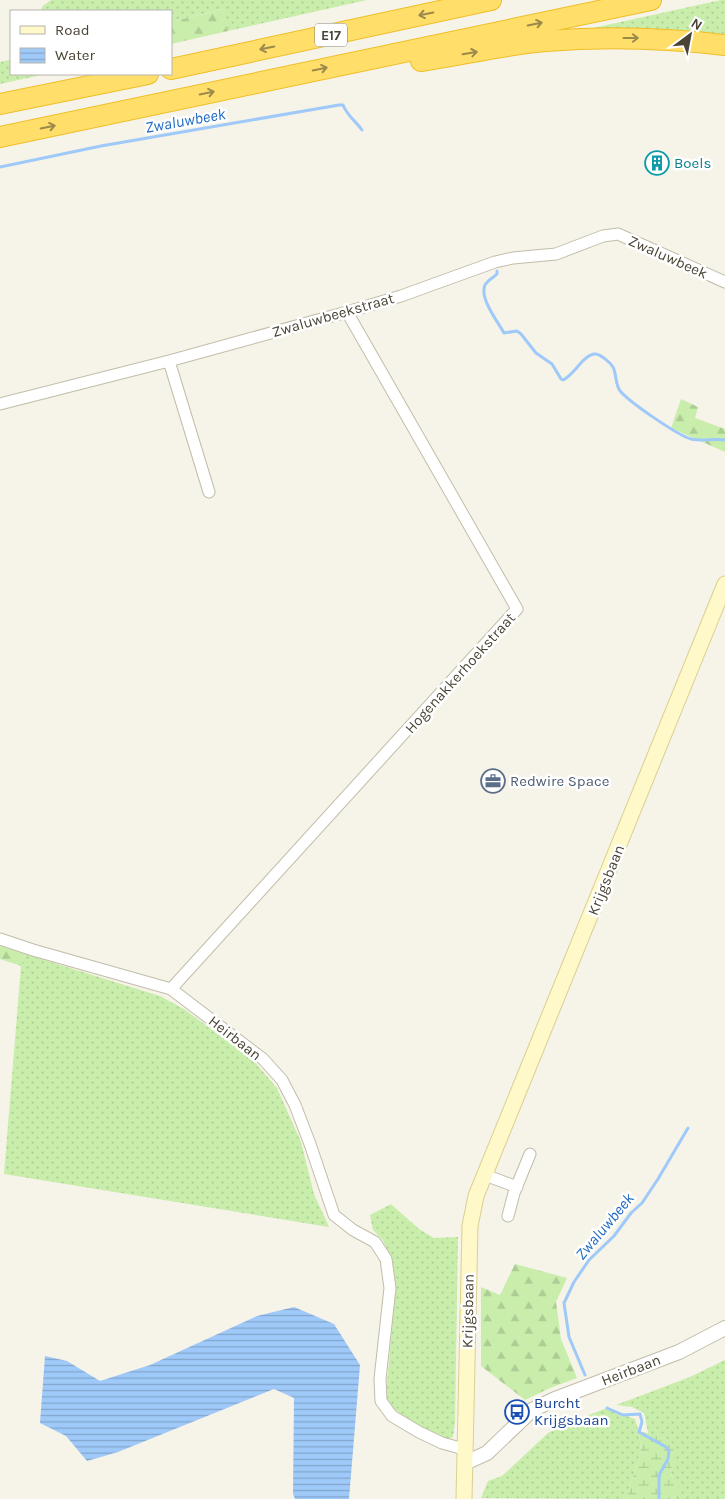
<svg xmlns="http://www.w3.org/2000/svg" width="725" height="1499" font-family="Karla,sans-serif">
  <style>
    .grass { fill: url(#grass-dots) }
    .forest { fill: url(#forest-firs) }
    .wetland { fill: url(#wetland-marsh) }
    .water { fill: url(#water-rules) }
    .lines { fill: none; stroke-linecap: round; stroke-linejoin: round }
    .stream { stroke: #9ec9f9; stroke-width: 3 }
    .minor-casing { stroke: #c2bda9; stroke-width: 13 }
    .tertiary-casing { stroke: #c2bda9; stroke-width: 16 }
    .secondary-casing { stroke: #dad093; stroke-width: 17 }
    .motorway-casing { stroke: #efbe28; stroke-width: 22 }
    .minor { stroke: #fff; stroke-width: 11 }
    .tertiary { stroke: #fff; stroke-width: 14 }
    .secondary { stroke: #fff8c8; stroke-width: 15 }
    .motorway { stroke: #ffdf69; stroke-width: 20 }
    .oneway { stroke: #9b8a4c }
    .labels { text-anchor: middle; stroke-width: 5; stroke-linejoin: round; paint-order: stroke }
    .shield { fill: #fff; stroke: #807c72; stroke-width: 1 }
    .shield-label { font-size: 14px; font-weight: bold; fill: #4a4435 }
    .culture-label { font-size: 15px; fill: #0d838f; stroke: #fff; text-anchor: start }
    .street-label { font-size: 15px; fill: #4a4435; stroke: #fff }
    .service-label { font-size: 15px; fill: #4e5e75; stroke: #fff; text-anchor: start }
    .transit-label { font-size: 15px; fill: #164399; stroke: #fff; text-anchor: start }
    .water-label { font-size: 16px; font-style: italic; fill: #216cc3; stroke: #fff }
  </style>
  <defs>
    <pattern id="grass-dots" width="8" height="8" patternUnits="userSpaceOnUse" patternTransform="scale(1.25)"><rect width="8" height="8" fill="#c9eeac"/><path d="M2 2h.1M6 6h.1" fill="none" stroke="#aecd95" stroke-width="1.8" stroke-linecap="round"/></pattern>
    <pattern id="forest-firs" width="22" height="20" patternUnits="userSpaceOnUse" patternTransform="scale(1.25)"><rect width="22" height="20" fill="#c9eeac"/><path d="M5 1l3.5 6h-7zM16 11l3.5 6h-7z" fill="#aecd95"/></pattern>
    <pattern id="wetland-marsh" width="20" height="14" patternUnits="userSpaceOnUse" patternTransform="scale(1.25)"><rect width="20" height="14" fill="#c9eeac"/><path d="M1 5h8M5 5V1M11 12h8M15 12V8" fill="none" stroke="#aecd95"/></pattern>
    <pattern id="water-rules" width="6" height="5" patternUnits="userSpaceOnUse" patternTransform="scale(1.25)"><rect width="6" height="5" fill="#9ec9f9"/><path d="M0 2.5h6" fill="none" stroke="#83a5ca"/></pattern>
  </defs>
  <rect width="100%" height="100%" fill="#f6f3e8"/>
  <!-- grass -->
  <path class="grass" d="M51,0h316l-139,31 -5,-22 -52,13v-11h-131l3,-5z
    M721,0h4v40l-164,-5z
    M11,57v17h35l-46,10v-22l9,-2z
    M25,954l135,42 24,13 69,51 24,28 24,54 13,52 15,33 -325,-53 17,-208z
    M391,1204l28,25 15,9 24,-1 -3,186 -2,14 -4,2 -7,-1 -36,-20 -13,-10 -6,-10v-16l9,-96 -5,-30 -9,-17 -9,-9 -3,-15z
    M725,1360v139h-53l6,-7 -8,-22 5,-9 -11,-23 -16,-5 -4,-20 -12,-6 -16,-2 74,-28z
    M607,1408l28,11 4,13 2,19 -15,48 -145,-1 7,-17 14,-5 46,-43 18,-9z"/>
  <!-- forest -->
  <path class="forest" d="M224,9l4,22 -57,13v-22z
    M681,399l17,8 -3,11 30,11v23l-54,-24z
    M0,945l25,9 -4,12 -21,-7z
    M515,1264l52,14 -11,24 5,37 16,39 -27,10 -25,12 -44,-34v-79l19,8z"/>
  <!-- wetland -->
  <path class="wetland" d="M639,1432c12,1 35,5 38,19 1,7 -4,14 -7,19l2,7 6,7v8l-6,7h-46l15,-48z"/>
  <!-- water -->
  <path class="water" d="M294,1307l40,17 26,41 -11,134h-54l-2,-5 1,-96 -20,-9 -156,63 -31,9 -21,-25 -26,-13 5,-67 22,5 33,20 50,-16 107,-49z"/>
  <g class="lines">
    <!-- stream -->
    <path class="stream" d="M0,167l101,-21 238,-41h4c5,12 12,15 19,25
      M497,271v3c-4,4 -9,6 -12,11 -6,13 13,37 19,48l13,-2 4,3 15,19 16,11 9,15 2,1c11,-5 21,-26 32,-26 5,0 15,8 18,13 4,8 2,19 8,25 10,11 56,43 70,47 11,3 23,-1 34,1
      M585,1375l-16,-38 -5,-34 10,-21 15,-22 25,-24 17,-23 11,-10 16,-24 30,-51
      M607,1408l16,7 17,-1 2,8 -3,10 27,15 3,4 -1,8 -9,16v24"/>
    <!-- minor casing -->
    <g class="minor-casing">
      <path id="minor" d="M169,361l40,131
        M0,404l169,-43 178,-49 54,-16 94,-34 18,-4 43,-4 47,-18 15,-2 107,48
        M0,939l33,11 138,39 92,70 19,21 13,25 15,39 24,71 19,15 22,12 11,17 4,29 -10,91 1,22 11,15 27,16 23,11 22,6
        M171,989l346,-380 -170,-297
        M485,1175l32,12
        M508,1216l6,-23 16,-39"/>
    </g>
    <!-- tertiary casing -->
    <g class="tertiary-casing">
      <path id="tertiary" d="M465,1463l22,-10 45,-43 23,-11 124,-47 46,-24"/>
    </g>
    <!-- secondary casing -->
    <g class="secondary-casing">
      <path id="secondary" d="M464,1499l6,-273 6,-30 249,-612"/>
    </g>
    <!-- motorway casing -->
    <g class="motorway-casing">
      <path id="motorway" d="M421,61c41,-6 85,-17 125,-20 60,-5 119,-3 179,4
        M171,69l320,-69
        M0,104l148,-30
        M0,137l651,-137"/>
    </g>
    <!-- minor -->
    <use href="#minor" class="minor"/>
    <!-- tertiary -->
    <use href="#tertiary" class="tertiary"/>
    <!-- secondary -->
    <use href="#secondary" class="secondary"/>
    <!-- motorway -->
    <use href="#motorway" class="motorway"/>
  </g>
  <!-- one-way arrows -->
  <defs><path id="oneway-shaft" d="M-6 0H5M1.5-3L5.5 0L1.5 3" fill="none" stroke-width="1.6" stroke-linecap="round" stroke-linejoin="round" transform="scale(1.25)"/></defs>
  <g class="oneway">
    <use href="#oneway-shaft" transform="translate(426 14) rotate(168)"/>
    <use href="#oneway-shaft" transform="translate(535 24) rotate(-12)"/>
    <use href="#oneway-shaft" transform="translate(631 38)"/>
    <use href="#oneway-shaft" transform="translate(267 48) rotate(168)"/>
    <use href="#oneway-shaft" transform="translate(470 53) rotate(-9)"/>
    <use href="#oneway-shaft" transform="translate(320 69) rotate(-12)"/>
    <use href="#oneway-shaft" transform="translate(207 93) rotate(-12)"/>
    <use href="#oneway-shaft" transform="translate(48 127) rotate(-12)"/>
  </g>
  <!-- icons -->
  <defs>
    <g id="building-ring" transform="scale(1.25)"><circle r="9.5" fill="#fff" stroke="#0f9aa8" stroke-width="1.5"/><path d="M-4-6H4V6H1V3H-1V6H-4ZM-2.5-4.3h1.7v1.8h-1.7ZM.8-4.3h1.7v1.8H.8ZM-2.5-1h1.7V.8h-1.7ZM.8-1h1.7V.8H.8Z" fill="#0f9aa8"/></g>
    <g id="office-ring" transform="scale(1.25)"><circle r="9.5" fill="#fff" stroke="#5c6f8a" stroke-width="1.5"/><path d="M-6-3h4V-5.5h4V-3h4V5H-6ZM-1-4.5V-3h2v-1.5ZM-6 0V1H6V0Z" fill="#5c6f8a"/></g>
    <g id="bus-ring" transform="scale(1.25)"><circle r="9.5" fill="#fff" stroke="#1a4fb4" stroke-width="1.5"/><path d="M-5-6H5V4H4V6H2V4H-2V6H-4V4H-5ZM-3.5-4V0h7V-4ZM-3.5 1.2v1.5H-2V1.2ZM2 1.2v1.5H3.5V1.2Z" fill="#1a4fb4"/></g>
  </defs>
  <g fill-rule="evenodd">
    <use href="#building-ring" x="657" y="163"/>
    <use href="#office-ring" x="493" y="781"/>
    <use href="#bus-ring" x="517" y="1412"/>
  </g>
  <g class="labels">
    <!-- shield labels -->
    <rect class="shield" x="315" y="23.5" width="32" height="23" rx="4"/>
    <g class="shield-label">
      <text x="331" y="40">E17</text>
    </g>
    <!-- culture labels -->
    <g class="culture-label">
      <text x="674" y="168">Boels</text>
    </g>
    <!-- street labels -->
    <g class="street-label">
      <text transform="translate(668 257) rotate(24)" y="5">Zwaluwbeek</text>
      <text transform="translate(333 315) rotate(-16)" y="5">Zwaluwbeekstraat</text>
      <text transform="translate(460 673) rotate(-48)" y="5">Hogenakkerhoekstraat</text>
      <text transform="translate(606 880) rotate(-68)" y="5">Krijgsbaan</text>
      <text transform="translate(235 1038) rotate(38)" y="5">Heirbaan</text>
      <text transform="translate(468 1311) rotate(-89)" y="5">Krijgsbaan</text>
      <text transform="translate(631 1370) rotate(-21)" y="5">Heirbaan</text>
    </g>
    <!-- service labels -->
    <g class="service-label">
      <text x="510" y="786">Redwire Space</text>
    </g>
    <!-- transit labels -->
    <g class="transit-label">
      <text x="534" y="1408">Burcht<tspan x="534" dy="17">Krijgsbaan</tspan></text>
    </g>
    <!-- water labels -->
    <g class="water-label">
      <text transform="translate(185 120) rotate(-10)" y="6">Zwaluwbeek</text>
      <text transform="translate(604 1226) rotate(-50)" y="6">Zwaluwbeek</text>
    </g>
  </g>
  <!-- legend -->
  <rect x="10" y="10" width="162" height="65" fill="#ffffff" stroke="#b7b4ae"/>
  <rect x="20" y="26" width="25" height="8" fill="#fff8c8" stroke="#b7b4ae"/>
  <text x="55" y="35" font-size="15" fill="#4a4435">Road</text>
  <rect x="20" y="48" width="25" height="15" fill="url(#water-rules)" stroke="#b7b4ae"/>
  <text x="55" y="60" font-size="15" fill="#4a4435">Water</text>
  <!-- north arrow -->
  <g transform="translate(690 35) rotate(32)" stroke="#ffffff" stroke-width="4" paint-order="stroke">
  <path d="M0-4L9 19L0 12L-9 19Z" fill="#4a4435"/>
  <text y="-8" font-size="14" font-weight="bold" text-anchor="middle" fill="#4a4435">N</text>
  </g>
</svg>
